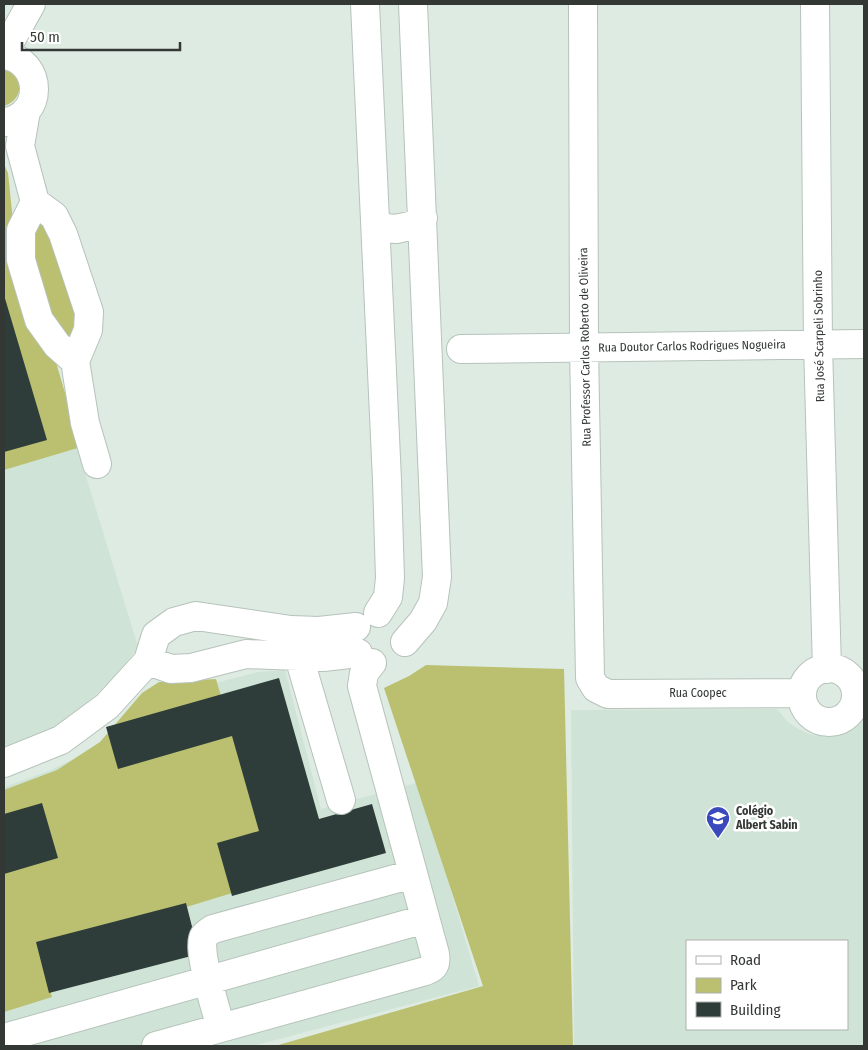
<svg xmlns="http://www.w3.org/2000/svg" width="868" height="1050" font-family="'Fira Sans Condensed',sans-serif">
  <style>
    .built { fill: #cfe4d6; fill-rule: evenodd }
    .green { fill: #bac070 }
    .building { fill: #2f3d3a }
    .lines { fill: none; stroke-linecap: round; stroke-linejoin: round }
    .minor-casing { stroke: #b6c3bb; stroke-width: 30 }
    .minor { stroke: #fff; stroke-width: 28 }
    .labels { text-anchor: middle; stroke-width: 5; stroke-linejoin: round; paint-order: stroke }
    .street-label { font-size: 12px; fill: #333835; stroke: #fff }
    .poi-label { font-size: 12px; font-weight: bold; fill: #333835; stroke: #fff; text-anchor: start }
  </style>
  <rect width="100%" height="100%" fill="#deebe2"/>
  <!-- built -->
  <path class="built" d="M4,255l57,139 77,253 -23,31 -47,41 -37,19 -27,10z
    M285,670l36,139 98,-27 60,204 -226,60h-249v-259l45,-16 52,-26 40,-48 24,-17 43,5 50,-13z
    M777,709l10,12 11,8 14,6 15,1 14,-2 14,-6 9,-7v325h-290l-3,-336zM847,941v88h-160v-88z"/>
  <!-- green -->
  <path class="green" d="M4,69c20,7 21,30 0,37z
    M4,164l4,9 4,38 -1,30 44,118 26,88 -77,23z
    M38,220l14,5 30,86 -12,29 -16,-12 -16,-35 -6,-56z
    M426,665l138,4 9,377h-298l208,-60 -99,-298 25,-12z
    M216,679l59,201 -236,72 13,45 -48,15v-222l53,-20 43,-28 42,-49 17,-11z"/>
  <!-- building -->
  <path class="building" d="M4,295l43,145 -43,12z
    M279,678l40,141 53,-15 14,49 -154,43 -15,-53 42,-12 -27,-95 -114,33 -12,-42z
    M42,803l16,55 -54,16v-60z
    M186,903l13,51 -150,39 -13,-51z"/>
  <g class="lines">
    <!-- minor casing -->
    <g class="minor-casing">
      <path id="minor" d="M365,4l22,476 3,98 -2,19 -10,16
        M583,4l1,343 6,331 6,10 12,6 194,-1
        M815,4l3,341 9,324
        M4,47l7,-7 20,-36
        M4,55c40,6 40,63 0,67
        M26,111l-6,35 15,56 -14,28v30l18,60 18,25 18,16
        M35,202l19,14 9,18 26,78 -1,18 -13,31 10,62 12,41
        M375,221l10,7 11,1 18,-4 9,-7
        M461,349l403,-5
        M405,642l18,-21 10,-18 4,-26 -24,-573
        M299,657l42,143
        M148,661l23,8 20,-1 55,-14 77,3 35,-4
        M802 695a27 27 0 1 1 54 0a27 27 0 1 1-54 0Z
        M4,763l57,-23 46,-34 41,-45 8,-26 18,-13 22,-6 95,14 28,1 37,-4
        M221,1028c-4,-15 -25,-80 -17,-92 1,-2 6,-5 9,-7l200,-55
        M4,1038l421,-119
        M156,1046l266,-74c11,-3 15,-6 13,-18l-73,-268 2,-13 8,-10"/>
    </g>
    <!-- minor -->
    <use href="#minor" class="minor"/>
  </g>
  <!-- icons -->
  <defs>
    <g id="school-pin" transform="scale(1.25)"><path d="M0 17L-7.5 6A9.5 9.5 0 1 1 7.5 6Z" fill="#3a49bc" stroke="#fff"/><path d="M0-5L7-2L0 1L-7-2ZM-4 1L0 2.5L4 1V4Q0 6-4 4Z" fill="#fff"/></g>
  </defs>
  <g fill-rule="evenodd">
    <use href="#school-pin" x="718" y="818"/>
  </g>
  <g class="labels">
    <!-- street labels -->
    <g class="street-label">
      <text transform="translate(819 336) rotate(-91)" y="4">Rua José Scarpeli Sobrinho</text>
      <text transform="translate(692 346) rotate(-1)" y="4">Rua Doutor Carlos Rodrigues Nogueira</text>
      <text transform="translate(585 347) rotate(-91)" y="4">Rua Professor Carlos Roberto de Oliveira</text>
      <text x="698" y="697">Rua Coopec</text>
    </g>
    <!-- poi labels -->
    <g class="poi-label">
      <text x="736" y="815">Colégio<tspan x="736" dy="14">Albert Sabin</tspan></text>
    </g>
  </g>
  <!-- border -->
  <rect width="868" height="1050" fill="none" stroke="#333835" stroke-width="10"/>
  <!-- legend -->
  <rect x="686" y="940" width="162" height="90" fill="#ffffff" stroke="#adafae"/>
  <rect x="696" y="956" width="25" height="8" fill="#ffffff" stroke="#adafae"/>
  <text x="730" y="965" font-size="15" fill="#333835">Road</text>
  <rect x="696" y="978" width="25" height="15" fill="#bac070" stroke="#adafae"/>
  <text x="730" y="990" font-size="15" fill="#333835">Park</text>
  <rect x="696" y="1002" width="25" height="15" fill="#2f3d3a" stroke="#adafae"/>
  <text x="730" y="1015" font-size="15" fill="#333835">Building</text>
  <!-- scale -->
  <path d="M22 42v8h158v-8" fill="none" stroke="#333835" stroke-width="2.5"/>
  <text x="30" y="42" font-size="15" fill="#333835" stroke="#ffffff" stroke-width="4" paint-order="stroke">50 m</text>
</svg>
